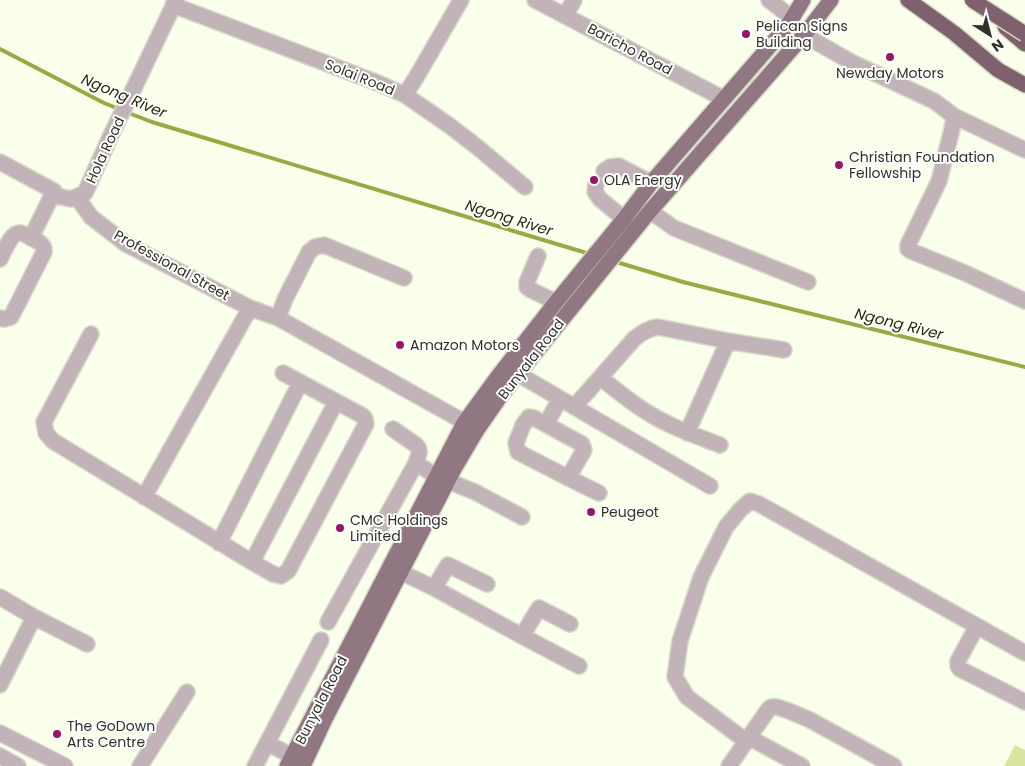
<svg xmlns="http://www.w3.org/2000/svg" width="1025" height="766" font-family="Poppins,sans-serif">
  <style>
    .green { fill: #d7e59f }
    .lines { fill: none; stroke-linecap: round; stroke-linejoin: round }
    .stream { stroke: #99aa45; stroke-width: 4 }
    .minor-casing { stroke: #d6dac8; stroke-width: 18 }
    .major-casing { stroke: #d6dac8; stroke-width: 18 }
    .highway-casing { stroke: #d6dac8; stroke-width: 18 }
    .minor { stroke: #c2b3b9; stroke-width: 15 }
    .major { stroke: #917782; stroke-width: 15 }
    .highway { stroke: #7f616e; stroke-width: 15 }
    .highway-bridge-casing { stroke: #d6dac8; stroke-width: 18; stroke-linecap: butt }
    .highway-bridge { stroke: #7f616e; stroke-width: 15 }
    .poi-dot { fill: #9b1365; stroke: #fff; stroke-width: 2 }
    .labels { text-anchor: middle; stroke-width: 4; stroke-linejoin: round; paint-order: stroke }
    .poi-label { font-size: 14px; fill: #303226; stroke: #fff; text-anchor: start }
    .street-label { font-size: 14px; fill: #303226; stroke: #fff }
    .water-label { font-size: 15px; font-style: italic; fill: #272e02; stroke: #fff }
  </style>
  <rect width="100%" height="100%" fill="#faffeb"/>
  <!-- green -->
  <path class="green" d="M1015,745l10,5v16h-21z"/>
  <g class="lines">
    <!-- stream -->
    <path class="stream" d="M0,49l104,54 15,6
      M126,112l26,10 438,132
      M613,261l70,21 342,85"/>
    <!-- minor casing -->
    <g class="minor-casing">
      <path id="minor" d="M535,0l189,99
        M769,0l23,18
        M173,5l205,78 27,12 45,31 26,20 49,41
        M565,16l9,-16
        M804,35l49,28 81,38 20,15 -2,13 -13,52 -31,64v4l3,2 54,22 60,28
        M405,95l12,-19 44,-76
        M954,116l71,34
        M0,162l54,29 3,5 14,3 14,-6 26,-58 23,-47 42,-88
        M604,171l6,-4 9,-1 32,17
        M596,184l-1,8 5,7 24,20
        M77,197l14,20 35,27 124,64 28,10 197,110
        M650,211l24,17 134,54
        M538,256l-11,26v5l4,3 25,12
        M0,259c4,-7 11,-27 20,-26 3,0 8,3 11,5l23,-47
        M0,318l4,1 7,-2 33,-65c1,-8 -6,-11 -13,-14
        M278,318l7,-19 24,-47 6,-5 9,-2 80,33
        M91,334l-47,88 2,11 7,8 199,121 21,12 8,2 7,-5 78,-147 -1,-5 -2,-3 -80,-43
        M518,374l192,112
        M601,378c14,11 28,23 44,33 23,15 49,24 75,34
        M574,407l61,-69c8,-6 14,-10 23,-11l70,14 56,9
        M546,424l14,-25
        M687,433l41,-92
        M416,463l20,13 39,16 47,25
        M568,478l16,-28 -2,-6 -48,-26 -5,-1 -6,8 -7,18 2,9c27,14 54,28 81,41
        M144,497l106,-189
        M219,543l81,-160
        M252,562l84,-160
        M390,567l44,21 88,48 17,-28 31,16
        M434,588l14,-23 39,19
        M0,597l34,20 -34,68
        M34,617l53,27
        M328,622l88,-159c2,-7 6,-12 0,-18l-23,-16
        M977,626l-19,35v5l2,3 65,33
        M522,636l57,30
        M0,733l65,33
        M748,737l54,29
        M746,741l-59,-44 -12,-20 5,-36 21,-64 25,-50 14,-17 10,-9 9,3 266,149
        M267,743l25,13
        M0,756l18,10
        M140,766l47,-74
        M255,766l66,-126
        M729,766l39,-56 3,-3h6l12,4 21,9 84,46"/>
    </g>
    <!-- major casing -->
    <g class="major-casing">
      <path id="major" d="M287,766l177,-343 35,-48 57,-73 68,-83 27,-36 137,-158 15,-25
        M303,766l22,-47 129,-250 23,-39 25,-36 41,-51 107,-132 154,-176 27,-35"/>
    </g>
    <!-- highway casing -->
    <g class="highway-casing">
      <path id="highway" d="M908,0l46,33 44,37 27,15
        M1005,27l20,17"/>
    </g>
    <!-- minor -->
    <use href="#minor" class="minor"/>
    <!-- major -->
    <use href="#major" class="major"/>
    <!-- highway -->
    <use href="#highway" class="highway"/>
    <!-- highway-bridge casing -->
    <g class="highway-bridge-casing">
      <path id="highway-bridge" d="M972,0l53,34"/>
    </g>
    <!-- highway-bridge -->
    <use href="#highway-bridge" class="highway-bridge"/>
  </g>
  <!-- markers -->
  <g class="poi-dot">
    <circle cx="746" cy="34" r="5"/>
    <circle cx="890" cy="57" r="5"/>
    <circle cx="839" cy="165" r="5"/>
    <circle cx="594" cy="180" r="5"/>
    <circle cx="400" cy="345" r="5"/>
    <circle cx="591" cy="512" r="5"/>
    <circle cx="340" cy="528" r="5"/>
    <circle cx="57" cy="734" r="5"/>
  </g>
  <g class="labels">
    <!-- poi labels -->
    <g class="poi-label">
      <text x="756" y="31">Pelican Signs<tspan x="756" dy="16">Building</tspan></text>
      <text x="890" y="78" text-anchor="middle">Newday Motors</text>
      <text x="849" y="162">Christian Foundation<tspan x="849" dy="16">Fellowship</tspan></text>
      <text x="604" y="185">OLA Energy</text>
      <text x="410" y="350">Amazon Motors</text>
      <text x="601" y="517">Peugeot</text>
      <text x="350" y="525">CMC Holdings<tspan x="350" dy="16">Limited</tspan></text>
      <text x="67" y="731">The GoDown<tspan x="67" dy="16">Arts Centre</tspan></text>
    </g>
    <!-- street labels -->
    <g class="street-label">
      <text transform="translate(630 49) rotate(28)" y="5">Baricho Road</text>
      <text transform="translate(360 77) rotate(22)" y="5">Solai Road</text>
      <text transform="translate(105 150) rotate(-65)" y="5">Hola Road</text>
      <text transform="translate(172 265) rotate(29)" y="5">Professional Street</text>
      <text transform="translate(531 359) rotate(-52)" y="5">Bunyala Road</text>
      <text transform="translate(321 700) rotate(-63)" y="5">Bunyala Road</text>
    </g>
    <!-- water labels -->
    <g class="water-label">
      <text transform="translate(124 96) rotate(23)" y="5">Ngong River</text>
      <text transform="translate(509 218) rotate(17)" y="5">Ngong River</text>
      <text transform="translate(899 324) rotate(14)" y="5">Ngong River</text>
    </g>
  </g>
  <!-- north arrow -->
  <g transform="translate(990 35) rotate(144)" stroke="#ffffff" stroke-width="4" paint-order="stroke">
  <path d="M0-4L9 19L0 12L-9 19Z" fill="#303226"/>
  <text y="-8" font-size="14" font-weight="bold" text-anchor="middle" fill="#303226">N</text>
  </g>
</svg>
